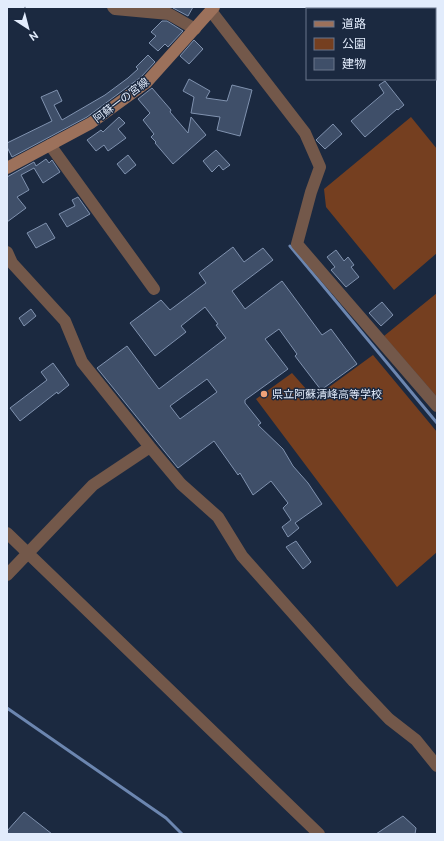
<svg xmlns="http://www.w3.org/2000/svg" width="444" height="841" font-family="Ubuntu,'Noto Sans JP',sans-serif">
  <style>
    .green { fill: #753f20 }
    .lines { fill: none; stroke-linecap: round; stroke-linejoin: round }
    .stream { stroke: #6c86b0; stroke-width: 3 }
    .building { fill: #3f4f69; stroke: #8092af; fill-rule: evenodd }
    .street { stroke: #73584a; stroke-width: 12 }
    .secondary { stroke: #9c715b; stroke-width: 12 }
    .poi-dot { fill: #f0a279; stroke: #1b2940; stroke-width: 1.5 }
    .labels { text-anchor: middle; stroke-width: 3; stroke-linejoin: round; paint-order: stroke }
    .street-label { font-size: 11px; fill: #e2ecfc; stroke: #1b2940 }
    .poi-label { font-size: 11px; fill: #e2ecfc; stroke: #1b2940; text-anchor: start }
  </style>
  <rect width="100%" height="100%" fill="#1b2940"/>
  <!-- green -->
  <path class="green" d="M411,117l26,32v104l-43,37 -68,-83 -2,-18z
    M437,293v104l-53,-61z
    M373,355l64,77v120l-40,35 -141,-188 36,-26 22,25z"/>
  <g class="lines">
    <!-- stream -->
    <path class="stream" d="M290,246l147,177
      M7,708l159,110 16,16"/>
  </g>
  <!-- building -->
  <path class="building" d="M174,7h19l-5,9 -15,-8z
    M162,21h5l16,10 -15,16 -3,-3 -7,7 -9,-8 7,-7 -5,-4z
    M194,40l9,9 -14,15 -9,-8z
    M148,55l7,7 -14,15 -54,40 -75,40 -5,-10v-4l45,-22 -11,-24 16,-7 5,11 -8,4 8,15 43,-25 23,-17 10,-9 -2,-2z
    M189,79l21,12 -4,7 21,3 5,-16 20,5 -12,46 -23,-6 3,-13 -29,-4 3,-16 -11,-6z
    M385,81l19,24 -6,5 -1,-1 -32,28 -14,-16 33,-28 -5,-8z
    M152,88l19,22 -1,2 18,21 3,-16 15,18 -33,29 -18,-21 1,-1 -5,-5 3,-3 -11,-14 7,-7 -12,-14z
    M119,117l6,6 -7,6 8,9 -18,13 -4,-6 -8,6 -9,-11 14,-10 2,2z
    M333,124l9,10 -17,15 -9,-9z
    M216,150l14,15 -7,5 -4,-5 -7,7 -9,-11z
    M128,155l8,10 -11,9 -8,-10z
    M46,159l3,4 3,-3 8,12 -17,11 -9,-15 -13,7 8,15 -12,7 9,11 -19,14v-45l27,-15 2,4z
    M78,197l12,17 -23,13 -8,-13 16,-8 -3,-6z
    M46,223l9,15 -19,10 -9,-15z
    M233,247l11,15 19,-14 10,12 -41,31 13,18 37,-28 40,54 9,-6 26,35 -36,26 -26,-34 2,-2 -18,-25 -14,10 23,30 -43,31v3l16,20 -3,2 25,24 10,17 15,17 14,21 -27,19 4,5 -11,9 -6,-10 9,-7 -8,-12 5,-5 -17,-22 -18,14 -13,-22 -2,2 -24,-34 -36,27 -81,-100 30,-22 32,43 67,-51 -10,-13 2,-1 -13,-17 -24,19 5,6 -31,24 -25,-33 31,-23 9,10 36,-27 -7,-10zM207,379l10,13 -37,27 -10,-13z
    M336,250l8,11 4,-4 6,8 -3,2 8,10 -13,10 -15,-17 4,-3 -8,-10z
    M382,302l11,13 -12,11 -12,-13z
    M31,309l5,7 -12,10 -5,-8z
    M53,363l16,22 -11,9 -1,-2 -37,29 -10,-13 37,-28 -6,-8z
    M296,541l15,21 -8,7 -17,-22z
    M24,812l28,22h-45v-3z
    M403,816l13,12 -1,6h-39z"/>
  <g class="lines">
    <!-- street -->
    <path class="street" d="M113,7l2,2 54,5 26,15
      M211,11l94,122 15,34 -9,25 -14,52 140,162
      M50,145l104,144
      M7,252l5,11 53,58 17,41 68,85 31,37 37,33 24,39 112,126 35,37 27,21 21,26
      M7,533l312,301
      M7,575l86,-90 57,-38"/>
    <!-- secondary -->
    <path class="secondary" d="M7,168l84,-45 55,-40 68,-76"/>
  </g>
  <!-- markers -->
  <circle class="poi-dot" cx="264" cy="394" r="4"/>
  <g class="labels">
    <!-- street labels -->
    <g class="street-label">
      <text transform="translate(121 100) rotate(-37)" y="4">阿蘇一の宮線</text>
    </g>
    <!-- poi labels -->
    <g class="poi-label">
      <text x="272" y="398">県立阿蘇清峰高等学校</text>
    </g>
  </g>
  <!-- border -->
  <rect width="444" height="841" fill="none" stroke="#e2ecfc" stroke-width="16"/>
  <!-- legend -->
  <rect x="306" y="8" width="130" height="72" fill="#1b2940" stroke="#6b778b"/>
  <rect x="314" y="21" width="20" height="6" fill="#9c715b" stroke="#6b778b"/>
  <text x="342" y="28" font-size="12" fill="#e2ecfc">道路</text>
  <rect x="314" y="38" width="20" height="12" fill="#753f20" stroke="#6b778b"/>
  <text x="342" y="48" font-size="12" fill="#e2ecfc">公園</text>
  <rect x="314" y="58" width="20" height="12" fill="#3f4f69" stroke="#6b778b"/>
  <text x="342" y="68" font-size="12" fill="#e2ecfc">建物</text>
  <!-- north arrow -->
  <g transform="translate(28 28) rotate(144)" stroke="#1b2940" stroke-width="3" paint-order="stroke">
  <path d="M0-3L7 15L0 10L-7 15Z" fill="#e2ecfc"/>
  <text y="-6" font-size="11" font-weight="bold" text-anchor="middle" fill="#e2ecfc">N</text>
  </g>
</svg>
